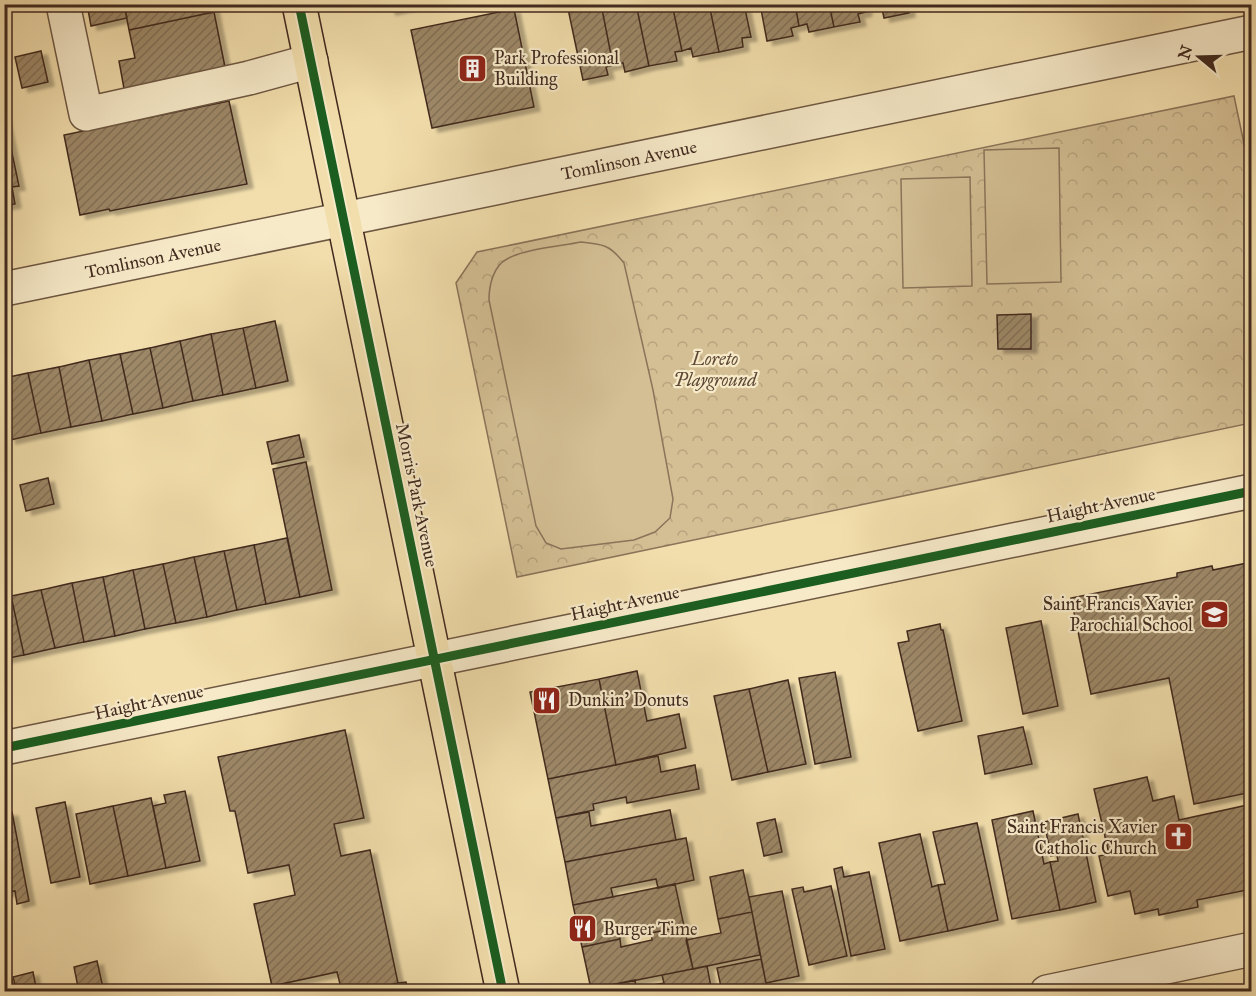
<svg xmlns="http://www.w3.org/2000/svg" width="1256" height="996" viewBox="0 0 1256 996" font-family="'IM FELL Great Primer',serif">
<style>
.park{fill:url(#park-crowns);stroke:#8a745a;stroke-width:1.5}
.pitch{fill:#d4bf94;stroke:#8a745a;stroke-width:1.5}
.building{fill:url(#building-hatch);stroke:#412a1f;stroke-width:1.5;filter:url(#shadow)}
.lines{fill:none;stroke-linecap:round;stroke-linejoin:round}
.minor-casing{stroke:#6d5742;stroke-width:36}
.major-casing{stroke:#412a1f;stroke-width:36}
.minor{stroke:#f7eac9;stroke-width:33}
.major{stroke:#f2deac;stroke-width:33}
.cycleway-casing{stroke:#f7eac9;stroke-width:13}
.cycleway{stroke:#1b5e20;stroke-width:9}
.labels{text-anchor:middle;stroke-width:4.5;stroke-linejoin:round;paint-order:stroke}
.poi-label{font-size:18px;fill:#412a1f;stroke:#f7eac9;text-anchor:start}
.street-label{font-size:18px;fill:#412a1f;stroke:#f7eac9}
.park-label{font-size:18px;font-style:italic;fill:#5e4836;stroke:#f7eac9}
</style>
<defs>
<pattern id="park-crowns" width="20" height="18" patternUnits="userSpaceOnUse" patternTransform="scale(1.5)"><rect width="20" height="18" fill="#d4bf94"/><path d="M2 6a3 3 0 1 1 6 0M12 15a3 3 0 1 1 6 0" fill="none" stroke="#b7a47f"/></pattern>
<pattern id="building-hatch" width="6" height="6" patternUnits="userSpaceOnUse" patternTransform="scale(1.5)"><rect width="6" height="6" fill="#9d8868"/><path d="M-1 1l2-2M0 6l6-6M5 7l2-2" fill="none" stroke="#826f55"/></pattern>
<filter id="shadow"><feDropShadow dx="6" dy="4" stdDeviation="1.5" flood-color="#0004"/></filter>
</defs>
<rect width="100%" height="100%" fill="#f2deac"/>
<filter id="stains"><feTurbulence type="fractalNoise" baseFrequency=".00333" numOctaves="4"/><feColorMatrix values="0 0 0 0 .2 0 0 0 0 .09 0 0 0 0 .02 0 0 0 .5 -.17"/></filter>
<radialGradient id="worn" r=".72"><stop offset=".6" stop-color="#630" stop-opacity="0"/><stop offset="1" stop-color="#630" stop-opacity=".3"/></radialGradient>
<path class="park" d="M1234 96 1251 177V423L517 577 456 283 477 252Z"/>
<path class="pitch" d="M1059 148 1061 282 987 284 984 150Z
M970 177 972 286 903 288 901 179Z
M581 242C603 244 610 245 624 263L653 390 673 499 670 518 655 532 634 540 561 549 546 543 536 526 489 300C489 286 493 266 507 259 524 249 562 246 581 242Z"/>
<path class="building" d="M87 4H124L127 18 91 26Z
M124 4H212L214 12 129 30Z
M388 4H421L390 11Z
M567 4H601L613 65 606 67 608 75 583 80Z
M601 4H636L649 66 625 72 623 63 613 65Z
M636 4H672L682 51 675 52 677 61 649 66Z
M672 4H709L719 52 693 57 691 48 682 51Z
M709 4H744L751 37 742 38 743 47 719 52Z
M760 4H795L799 26 791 28 793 36 767 41Z
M795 4H829L834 27 809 32 807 24 799 26Z
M829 4H865L866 12 858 14 860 22 834 27Z
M881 4H908L909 13 884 18Z
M514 9 534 107 432 128 411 30Z
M214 12 226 72 125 94 119 61 135 58 129 30Z
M41 51 48 82 22 88 15 57Z
M229 101 247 184 110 211 109 209 80 215 64 135Z
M4 115 19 186 12 187 15 204 4 206Z
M1031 314V349H998L997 315Z
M275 321 288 381 256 388 243 328Z
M243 328 256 388 223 395 211 334Z
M211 334 223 395 193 401 180 341Z
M180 341 193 401 163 408 150 348Z
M150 348 163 408 133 414 120 354Z
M120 354 133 414 102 421 89 360Z
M89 360 102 421 71 427 59 367Z
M59 367 71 427 41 433 28 373Z
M28 373 41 433 10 440 4 413V378Z
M299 435 304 457 272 464 267 442Z
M306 462 332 590 300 597 273 469Z
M48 478 54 504 26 511 20 485Z
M287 538 300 597 266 604 254 545Z
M254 545 266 604 237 610 224 551Z
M224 551 237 610 207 617 194 557Z
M194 557 207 617 176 623 163 564Z
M1252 562V792L1194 804 1169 678 1091 694 1071 598 1177 577V573L1212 566 1213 570Z
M163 564 176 623 145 629 133 570Z
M133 570 145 629 115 636 103 577Z
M103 577 115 636 84 642 72 583Z
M72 583 84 642 55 648 41 590Z
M41 590 55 648 24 655 11 596Z
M11 596 24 655 4 659V597Z
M1041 621 1058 706 1023 714 1006 628Z
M940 624 941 630H943L962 721 918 731 898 643 909 641 907 631Z
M637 671 647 721 679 714 686 748 616 765 599 679Z
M835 672 851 757 815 764 799 678Z
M599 679 616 765 548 779 530 692Z
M788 680 806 764 768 772 749 689Z
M749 689 768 772 732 780 714 696Z
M1023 727 1032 764 985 774 978 736Z
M345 730 364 818 334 824 341 856 370 850 398 983 359 992H342L337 972 272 986 254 904 295 895 289 865 248 873 235 811H230L218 757Z
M658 756 661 772 695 765 699 789 627 803 626 797 593 804 594 810 556 818 548 779Z
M1147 777 1153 801 1174 796 1179 820 1252 804V889L1197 900 1198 907 1159 915 1158 909 1135 914 1130 891 1108 896 1099 856 1109 854 1094 789Z
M185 791 200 861 166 868 153 806 166 803 164 795Z
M151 798 166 868 128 876 113 806Z
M65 802 80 877 51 883 36 808Z
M113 806 128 876 90 884 76 814Z
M670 810 676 840 565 862 556 818 589 812 591 826Z
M1033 811 1044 864 1050 862 1060 910 1012 919 992 820Z
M12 812 29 901 17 904 15 891 4 893V813Z
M1078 814 1096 902 1060 910 1050 862 1058 861 1057 855 1051 856 1044 822Z
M775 819 782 852 764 856 757 823Z
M977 823 998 920 948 931 938 885 945 884 933 832Z
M920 834 932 887 938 885 948 931 900 941 879 843Z
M686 838 694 880 658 888 656 879 611 888 613 897 573 905 565 862Z
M842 867 844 877 869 872 885 949 851 956 834 869Z
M743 870 752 912 718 919 710 877Z
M675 884 684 926 651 933 649 925 618 932 620 939 582 947 573 905Z
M831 886 847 956 809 965 792 889 803 887 804 892Z
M782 891 799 976 766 983 749 897Z
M752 912 760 955 693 969 686 940 721 933 718 919Z
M684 926 693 969 591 989 582 947 620 939 621 947 652 940 651 933Z
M761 959 768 992H722L717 968Z
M97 961 104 992H79L74 967Z
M707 966 712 992H591V989L635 980 636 988 664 983 662 975Z
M33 972 37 992H17L13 977Z
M11 977 15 992H4V978Z
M406 982 408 992H359L398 983Z"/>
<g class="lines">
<defs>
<g id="minor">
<path d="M63 4 86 114 249 78 311 61"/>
<path id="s1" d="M4 289 1252 32"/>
<path d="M4 748 1252 491"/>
<path d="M1047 992 1252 949"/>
</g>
<path id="major" d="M299 4 503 992"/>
</defs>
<use href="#minor" class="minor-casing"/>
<use href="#major" class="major-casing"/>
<use href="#minor" class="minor"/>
<use href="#major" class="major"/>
<defs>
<path id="cycleway" d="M299 4 503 992
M4 748 1252 491"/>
</defs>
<use href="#cycleway" class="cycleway-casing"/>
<use href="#cycleway" class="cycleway"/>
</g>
<defs>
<symbol id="building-square" viewBox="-11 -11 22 22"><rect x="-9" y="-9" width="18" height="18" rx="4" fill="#8f2418" stroke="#f7eac9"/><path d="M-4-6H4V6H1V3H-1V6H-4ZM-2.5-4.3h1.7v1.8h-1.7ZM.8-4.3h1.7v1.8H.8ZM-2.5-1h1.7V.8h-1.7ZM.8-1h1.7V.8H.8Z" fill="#fff"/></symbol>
<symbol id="school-square" viewBox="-11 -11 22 22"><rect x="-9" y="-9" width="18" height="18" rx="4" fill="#8f2418" stroke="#f7eac9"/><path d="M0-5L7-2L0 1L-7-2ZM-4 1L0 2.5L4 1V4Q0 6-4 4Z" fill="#fff"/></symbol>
<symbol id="restaurant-square" viewBox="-11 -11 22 22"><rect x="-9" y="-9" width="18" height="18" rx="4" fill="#8f2418" stroke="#f7eac9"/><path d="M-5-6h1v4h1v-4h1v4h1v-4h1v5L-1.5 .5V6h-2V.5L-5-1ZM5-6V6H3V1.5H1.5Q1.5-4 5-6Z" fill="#fff"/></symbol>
<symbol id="church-square" viewBox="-11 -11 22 22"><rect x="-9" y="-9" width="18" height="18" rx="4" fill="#8f2418" stroke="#f7eac9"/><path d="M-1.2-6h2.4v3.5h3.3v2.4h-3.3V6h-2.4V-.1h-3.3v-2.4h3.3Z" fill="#fff"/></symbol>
</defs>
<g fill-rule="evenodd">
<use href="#building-square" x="456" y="52" width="33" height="33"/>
<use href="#school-square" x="1198" y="598" width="33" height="33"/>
<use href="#restaurant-square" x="530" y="684" width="33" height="33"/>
<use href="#church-square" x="1162" y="820" width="33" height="33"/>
<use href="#restaurant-square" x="566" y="912" width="33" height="33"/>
</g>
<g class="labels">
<g class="poi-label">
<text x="494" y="64">Park Professional<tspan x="494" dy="21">Building</tspan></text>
<text x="1193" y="610" text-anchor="end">Saint Francis Xavier<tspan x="1193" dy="21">Parochial School</tspan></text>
<text x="568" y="706">Dunkin' Donuts</text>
<text x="1157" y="833" text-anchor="end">Saint Francis Xavier<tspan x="1157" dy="21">Catholic Church</tspan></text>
<text x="603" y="935">Burger Time</text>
</g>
<g class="street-label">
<text dy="6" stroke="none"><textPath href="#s1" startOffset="638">Tomlinson Avenue</textPath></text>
<text dy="6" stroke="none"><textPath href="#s1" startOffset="152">Tomlinson Avenue</textPath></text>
<text transform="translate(417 495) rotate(78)" y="6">Morris Park Avenue</text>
<text transform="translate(1101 505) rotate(-12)" y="6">Haight Avenue</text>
<text transform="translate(625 603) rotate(-12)" y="6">Haight Avenue</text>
<text transform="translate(149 702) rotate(-12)" y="6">Haight Avenue</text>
</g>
<g class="park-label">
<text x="715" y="365">Loreto<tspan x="715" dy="21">Playground</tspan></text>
</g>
</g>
<rect width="1256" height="996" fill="none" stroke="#f2deac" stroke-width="24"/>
<rect x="6" y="6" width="1244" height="984" fill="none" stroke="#412a1f" stroke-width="3"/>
<rect x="12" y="12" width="1232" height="972" fill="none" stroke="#412a1f" stroke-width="1.5"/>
<g transform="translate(1199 57) rotate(289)" stroke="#f7eac9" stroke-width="4.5" paint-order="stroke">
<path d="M0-4.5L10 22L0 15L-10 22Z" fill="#412a1f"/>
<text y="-9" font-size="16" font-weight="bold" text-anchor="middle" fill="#412a1f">N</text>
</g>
<rect width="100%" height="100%" filter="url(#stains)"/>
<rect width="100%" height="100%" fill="url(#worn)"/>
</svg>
